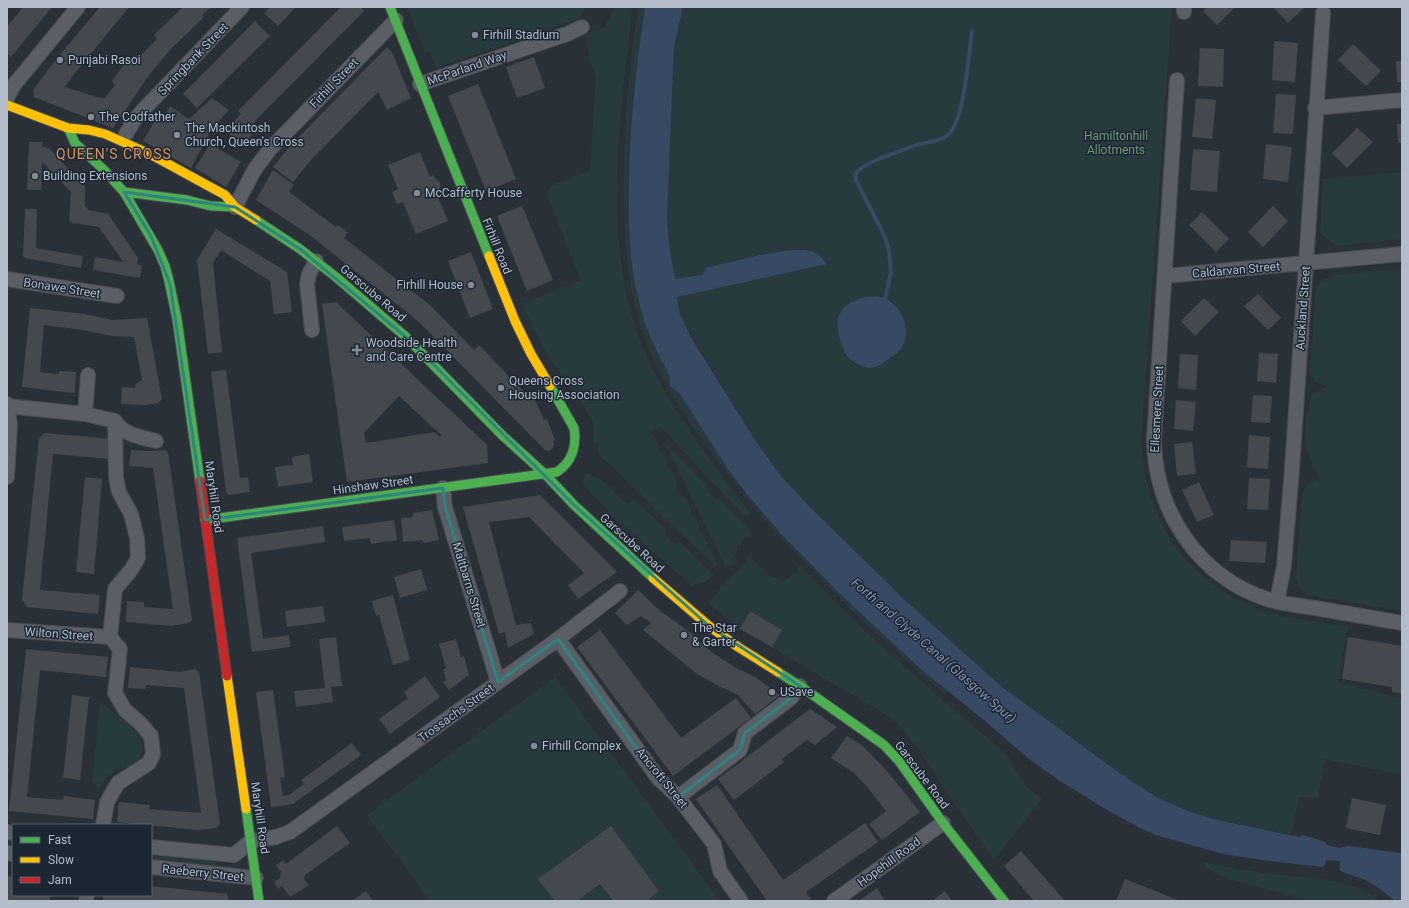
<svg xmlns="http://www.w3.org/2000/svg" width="1409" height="908" viewBox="0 0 1409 908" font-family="Roboto,sans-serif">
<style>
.green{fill:#273a3e}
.water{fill:#384963}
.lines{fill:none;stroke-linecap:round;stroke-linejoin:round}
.stream{stroke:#384963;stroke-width:4}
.building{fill:#444950;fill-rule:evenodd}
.street-casing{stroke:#484c53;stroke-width:16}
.fast-casing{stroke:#484c53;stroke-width:11}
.slow-casing{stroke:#484c53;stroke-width:11}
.jam-casing{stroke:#484c53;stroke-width:11}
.street{stroke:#5a5e66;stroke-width:14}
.fast{stroke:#4caf50;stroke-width:9}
.slow{stroke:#ffc107;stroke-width:9}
.jam{stroke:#c62828;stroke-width:9}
.marked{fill:none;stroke:#308480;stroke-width:3;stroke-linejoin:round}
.poi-dot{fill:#848b96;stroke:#1d2633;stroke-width:1.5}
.labels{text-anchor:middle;stroke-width:3;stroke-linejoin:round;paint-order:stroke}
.poi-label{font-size:12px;fill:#b4bcc9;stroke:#1d2633;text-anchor:start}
.street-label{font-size:12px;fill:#b4bcc9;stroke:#1d2633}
.park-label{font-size:12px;fill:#6b9a76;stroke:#1d2633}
.water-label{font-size:13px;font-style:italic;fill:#7c92b1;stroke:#1d2633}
.quarter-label{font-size:14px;letter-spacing:1px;fill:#d59563;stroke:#1d2633}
</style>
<rect width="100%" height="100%" fill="#2a3038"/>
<path class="green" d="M407 7H586L579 19 436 68 430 52 425 53Z
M615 7H632C622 107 605 210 630 309 641 356 668 398 695 438 713 464 731 489 751 513L746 517 661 428 653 430 652 432 677 483 676 489 680 495 685 498 717 563 715 566 598 454V445L594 442V425L587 411 548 356 521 304 581 280 547 196 550 186 590 171 596 79 584 35 605 27Z
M638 7H645C636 67 629 128 629 189 628 229 630 271 641 310 647 333 659 356 670 377V386L680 394 729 471 742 487 739 489 721 464 720 465C691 423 659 381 642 332 627 286 624 239 624 191 623 130 629 68 638 7Z
M683 7H1172L1141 441C1146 522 1186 584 1265 611 1291 619 1321 622 1348 627L1338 682 1402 699V775L1325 759 1318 798 1299 797 1291 835 1213 819 1191 812 1158 798 1121 774 1001 686 906 601 793 490 781 476 755 440 685 325 680 314 669 244 667 217 674 47Z
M1402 172V239L1336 246 1320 233 1323 179Z
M1402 269V611L1307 595C1300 590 1296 585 1296 576L1302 496C1304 486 1309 482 1319 479L1305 445 1306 420 1311 395 1327 387 1315 381 1310 373 1316 288 1321 281 1334 275Z
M665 444H666L708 486V491L714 498 719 499 750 530 752 536 744 537 743 543 737 546V551L735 555 737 563 726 568Z
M585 473 598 477 619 495V498L626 504 635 500 666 529V535L674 543 680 542 714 575 705 582 692 586 616 519 592 495 583 483Z
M746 493 782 535 811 565 924 672 948 692 944 694 860 619 775 532 744 495Z
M749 555 766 574 784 581 798 571 796 563 851 618 895 658 1008 756 1024 785 1042 799 994 860C978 837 961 814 946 791 928 764 913 737 888 716L736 626 709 604 721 586 746 563Z
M555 677 720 901H430L367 815Z
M100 702C114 714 153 734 140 757 134 767 128 768 117 768L98 788 92 781Z
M151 853 178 856V865L151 862Z
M182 856 216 860 215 869 181 865Z
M1203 862C1225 867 1249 871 1272 874 1308 879 1350 876 1380 901H1309L1220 876 1205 867Z"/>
<path class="water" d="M645 7H683L674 47 667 217 669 244 675 279 702 275 706 268C727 263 796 244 813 252 819 254 823 259 827 264L677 297 680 314 692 339 755 440 781 476 809 506 906 601 1001 686 1121 774 1158 798 1191 812 1213 819 1299 837 1303 835 1325 842 1327 845 1339 848 1348 846 1402 853V901H1395L1377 887 1366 880 1340 871V861L1326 860 1325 865 1322 867 1269 861 1223 854 1156 835 1140 828 1107 810 1060 781 1029 759 979 716 924 672 839 593 782 535 746 493 729 471 680 394 670 386V377C659 356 647 333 641 310 630 271 628 229 629 189 629 127 636 68 645 7Z
M874 296C878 297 883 297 886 299 902 307 910 327 904 343 902 349 895 355 890 358 885 362 877 368 871 368 864 368 852 362 847 356 843 351 841 342 839 336 832 309 850 298 874 296Z"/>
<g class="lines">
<path class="stream" d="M884 304 891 272 889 250 885 237 856 180 855 174C862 165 882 157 892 154 900 151 908 148 916 145 926 142 940 142 948 135 964 122 969 53 972 31"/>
</g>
<path class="building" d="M23 7H52L11 57 7 53V27Z
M100 7H129L71 78 65 87 104 99 115 85 112 81 130 57 135 61 157 39 154 35 183 7H211L202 15 204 17 169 51 150 74 113 128 34 97 33 90 53 63Z
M270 7H296L278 26 264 13Z
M341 7H361L364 11 246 130 252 135 241 146 226 130 241 114 238 111Z
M1207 7H1235L1217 25 1203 11Z
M1273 7H1303L1304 8 1288 23Z
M255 21 270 36 197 108 183 94Z
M1274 41 1298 43 1295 82 1272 80Z
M1353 44 1381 71 1366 86 1338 60Z
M387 47 392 52 411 98 387 110 378 92 311 160 293 182 273 167 290 146Z
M1200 48 1224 49 1223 87 1198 86Z
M534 57 545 88 517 98 506 67Z
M1396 61H1402V82H1397Z
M478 84 516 179 486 191 448 96Z
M1276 94 1296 95 1293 134 1273 133Z
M212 98 229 110 211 130 191 168 143 141 158 115 164 117 170 106 189 119Z
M1196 98 1216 100 1212 139 1192 137Z
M1397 124H1402V143H1398Z
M1357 128 1373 142 1347 168 1332 153Z
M29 142H43L42 147 49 148 85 187V206L89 210 108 214 138 258 137 264 142 265 140 278 93 270 95 257 123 262 99 227 72 223 69 220 71 192 42 162 41 190H27Z
M210 144 241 162 226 187 195 168Z
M1266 144 1292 147 1288 182 1263 179Z
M1193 149 1220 151 1217 192 1190 190Z
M420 152 430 177 433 175 440 183 441 193 437 195 448 221 416 234 403 202 397 204 392 192 398 189 388 165Z
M273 170 294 185 289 192 336 227 338 225 348 233 344 238 431 306 474 350 479 345 527 395 531 391 544 420 547 419 555 440 553 441 554 444 553 448 549 451 545 450 418 321 311 236 256 200Z
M522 206 553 280 527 291 497 216Z
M1273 206 1288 221 1263 247 1248 232Z
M25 209H37L36 248 83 256 81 268 25 258 23 256Z
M1202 212 1229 239 1216 252 1189 225Z
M216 229 287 272 292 312 274 314 270 281 221 250 213 263 222 352 208 354 197 260Z
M471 252 493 309 470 318 448 261Z
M1258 294 1281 318 1268 330 1244 306Z
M1204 298 1219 312 1195 336 1181 321Z
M336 302 487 445 488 463 347 482 322 304ZM399 396 441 435 440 437 435 432 366 443 364 433Z
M30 308 85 314 112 320 147 318 162 399 158 403 145 405 121 404 122 387 135 388 136 384 142 380 134 337 112 336 83 330 44 325 40 372 59 374V371L76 372 75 393 22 387Z
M1259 353 1278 354 1276 383 1257 381Z
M1180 354 1198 355 1196 390 1178 388Z
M226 370 240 478 248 477 250 492 229 495 226 492 211 372Z
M1253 395 1272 396 1270 423 1251 422Z
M1176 400 1196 402 1193 431 1174 429Z
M45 433 111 439 110 459 53 454 40 590 100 595 98 614 27 607 22 599 39 438Z
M1249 435 1270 437 1268 469 1247 467Z
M1192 442 1196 474 1177 476 1174 444Z
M131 450 149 451 165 450 168 452 192 620 189 623 170 626 126 622 127 601 144 602V607L173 609 153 468 129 466Z
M309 454 313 482 278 487 275 467 293 465 292 457Z
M85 477 102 479 94 574 76 572Z
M1249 478 1270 479 1268 510 1247 509Z
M1199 482 1214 515 1197 522 1182 490Z
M540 495 617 572 578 599 568 585 584 573 529 517 489 522 516 625 531 623 534 634 508 648 505 632 499 634 463 507Z
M432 510 439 540 424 543 422 540 403 542 401 518 413 517V513Z
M394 520 397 540 371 544 370 538 344 541 342 527Z
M323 526 325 542 251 553 263 639 289 635 290 647 252 652 237 538Z
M1231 540 1267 542 1265 563 1229 561Z
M421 569 427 590 400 598 394 577Z
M638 590 659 610 691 633 714 654 733 666 755 677 780 695 755 714 738 695 719 686 697 674 643 630 651 623 641 616 627 625 615 613Z
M393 595 410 660 393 665 379 615 376 616 372 601Z
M323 606 325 622 287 627 285 611Z
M750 611 782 630 772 647 740 629Z
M600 630 681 738 736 698 751 718 673 776 577 647Z
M336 637 342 686 331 687 333 702 296 707 294 691 325 688 319 639Z
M1348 637 1402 646V694L1392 692V687L1342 679Z
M456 639 461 657 464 656 469 675 449 690 443 682 446 680 443 670 446 668 439 644Z
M26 649 108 657 106 677 40 670 27 797 63 800 64 796 95 800 93 819 9 811Z
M130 667 179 672 195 669 199 672 220 824 216 828 198 830 117 822 119 802 150 805 149 809 201 813 184 688 146 685 145 689 128 688Z
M425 676 440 697 390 734 379 719 408 698 404 692Z
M273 690 285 777 280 778 283 796 289 795 304 784 301 780 352 743 361 755 293 804 271 807 256 692Z
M72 695 89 697 80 780 63 778Z
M810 709 837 727 815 745 807 740 782 759 784 762 734 800 718 779Z
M847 736 863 746 886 770 920 812 882 840 869 824 886 811 869 789 854 773 831 758Z
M717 785 783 880 865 823 878 842 806 892 811 899 807 901H767L696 799Z
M1352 798 1386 805 1380 835 1346 828Z
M337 826 350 843 305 875 304 879 309 885 290 897 282 886 278 889 274 882 280 878 281 872 276 865 283 860 286 864Z
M611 826 659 891 646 901H613L600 884 577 901H555L538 879Z
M1021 851 1065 901H1034L1004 866Z
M7 876 13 877V895H50V901L7 900Z
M1125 879 1180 901H1116Z
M151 886 227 894 229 901H103V895H151Z
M877 888 884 899 882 901H858Z
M366 891 373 901H352Z
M945 891 952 901H932Z"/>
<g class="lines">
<defs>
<path id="street" d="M1184 12V7
M1177 80 1154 439C1155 512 1199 578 1270 600 1285 604 1300 606 1315 608 1344 613 1373 618 1402 623
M420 84 567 34 582 27
M7 98 14 85 78 7
M1315 108 1402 100
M126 134 133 122 143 110 242 7
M235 207 255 169 270 149 396 20
M1165 276 1402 254
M7 279 117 296
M312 330 307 284 309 274 316 261
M7 404 10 424 7 477
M7 406 85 414 115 421C124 435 140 437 156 441
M85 414 88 375
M443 488 445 507 498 682
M1277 602 1284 566 1292 469 1323 13
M7 630 110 637
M558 639 658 778 678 797 714 844 720 871 741 901
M678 797 740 750 745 733 791 698 800 686
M103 825 107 802 118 783 149 763 153 754 151 736 140 723 125 710 115 693 120 649 110 637 115 589 131 570 138 558 137 538 131 514 119 492 116 478 115 421
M7 832 13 833
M151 847 234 855 251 841 276 837 290 832 558 639 620 591
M7 853 13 854
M151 867 256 878
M86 901 87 895
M834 901 943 823"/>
<path id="fast" d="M390 7 489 256
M68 128 75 143 104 170 124 192 187 200 211 206 235 207
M124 192 158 250 165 266 169 281 177 319 200 481
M256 220 300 249 336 277 406 337 503 436 545 474 574 505 653 578
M205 520 557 472C572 462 577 446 574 428L550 386
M778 672 800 686 884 745 899 761 943 823 1004 901
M246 809 259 901"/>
<path id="slow" d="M7 105 68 128 89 130 105 134 148 153 225 195 235 207 256 220
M489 256 515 321 531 354 550 386
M653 578 709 626 738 647 778 672
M227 676 246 809"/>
<path id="jam" d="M200 481 227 676"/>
</defs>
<use href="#street" class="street-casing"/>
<use href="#fast" class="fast-casing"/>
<use href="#slow" class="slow-casing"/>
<use href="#jam" class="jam-casing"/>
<use href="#street" class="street"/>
<use href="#fast" class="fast"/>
<use href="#slow" class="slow"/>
<use href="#jam" class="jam"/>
</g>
<path class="marked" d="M124 192 235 207 300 249 406 337 574 505 709 626 800 686 791 698 745 733 740 750 678 797 658 778 558 639 498 682 445 507 443 488 205 520 170 284 151 236Z"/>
<g class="poi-dot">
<circle cx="475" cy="35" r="4"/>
<circle cx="60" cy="60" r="4"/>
<circle cx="91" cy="117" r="4"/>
<circle cx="177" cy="135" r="4"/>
<circle cx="35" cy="176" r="4"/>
<circle cx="417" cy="193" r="4"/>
<circle cx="471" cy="285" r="4"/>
<path d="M355 344h4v4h4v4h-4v4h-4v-4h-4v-4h4z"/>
<circle cx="501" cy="388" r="4"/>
<circle cx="684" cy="635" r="4"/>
<circle cx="772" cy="692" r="4"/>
<circle cx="534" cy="746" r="4"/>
</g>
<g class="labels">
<g class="poi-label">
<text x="483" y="39">Firhill Stadium</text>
<text x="68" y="64">Punjabi Rasoi</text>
<text x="99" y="121">The Codfather</text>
<text x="185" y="132">The Mackintosh<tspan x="185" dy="14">Church, Queen's Cross</tspan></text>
<text x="43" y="180">Building Extensions</text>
<text x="425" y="197">McCafferty House</text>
<text x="463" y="289" text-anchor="end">Firhill House</text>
<text x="366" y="347">Woodside Health<tspan x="366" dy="14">and Care Centre</tspan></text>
<text x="509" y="385">Queens Cross<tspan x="509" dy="14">Housing Association</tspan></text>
<text x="692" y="632">The Star<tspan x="692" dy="14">&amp; Garter</tspan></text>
<text x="780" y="696">USave</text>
<text x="542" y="750">Firhill Complex</text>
</g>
<g class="street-label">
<text transform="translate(193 59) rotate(-46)" y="4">Springbank Street</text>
<text transform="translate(467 68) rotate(-19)" y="4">McParland Way</text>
<text transform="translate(334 83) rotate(-46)" y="4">Firhill Street</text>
<text transform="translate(497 246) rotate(68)" y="4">Firhill Road</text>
<text transform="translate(1236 270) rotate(-5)" y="4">Caldarvan Street</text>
<text transform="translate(62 288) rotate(9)" y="4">Bonawe Street</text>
<text transform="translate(373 293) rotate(40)" y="4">Garscube Road</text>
<text transform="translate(1303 308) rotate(-86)" y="4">Auckland Street</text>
<text transform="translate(1157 409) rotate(-87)" y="4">Ellesmere Street</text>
<text transform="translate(373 485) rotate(-8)" y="4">Hinshaw Street</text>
<text transform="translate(214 497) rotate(82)" y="4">Maryhill Road</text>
<text transform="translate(632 543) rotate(42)" y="4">Garscube Road</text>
<text transform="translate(469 585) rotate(73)" y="4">Maltbarns Street</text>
<text transform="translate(59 634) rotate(4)" y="4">Wilton Street</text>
<text transform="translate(456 713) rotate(-36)" y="4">Trossachs Street</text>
<text transform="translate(922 775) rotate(53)" y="4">Garscube Road</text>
<text transform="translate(662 778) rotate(51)" y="4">Ancroft Street</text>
<text transform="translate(260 818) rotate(82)" y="4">Maryhill Road</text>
<text transform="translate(889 862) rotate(-36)" y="4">Hopehill Road</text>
<text transform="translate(203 873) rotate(6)" y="4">Raeberry Street</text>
</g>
<g class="park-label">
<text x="1116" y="140">Hamiltonhill<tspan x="1116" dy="14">Allotments</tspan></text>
</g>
<g class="water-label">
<text transform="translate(934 650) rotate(41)" y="5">Forth and Clyde Canal (Glasgow Spur)</text>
</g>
<g class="quarter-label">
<text x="114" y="159">QUEEN'S CROSS</text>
</g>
</g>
<rect width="1409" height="908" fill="none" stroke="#b4bcc9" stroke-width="16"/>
<rect x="12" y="824" width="140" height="72" fill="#1d2633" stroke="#59626f"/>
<rect x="20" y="837" width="20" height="6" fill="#4caf50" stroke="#59626f"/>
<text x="48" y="844" font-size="12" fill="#b4bcc9">Fast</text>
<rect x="20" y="857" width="20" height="6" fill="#ffc107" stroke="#59626f"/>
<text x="48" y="864" font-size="12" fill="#b4bcc9">Slow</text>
<rect x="20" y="877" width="20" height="6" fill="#c62828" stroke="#59626f"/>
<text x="48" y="884" font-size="12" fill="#b4bcc9">Jam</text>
</svg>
